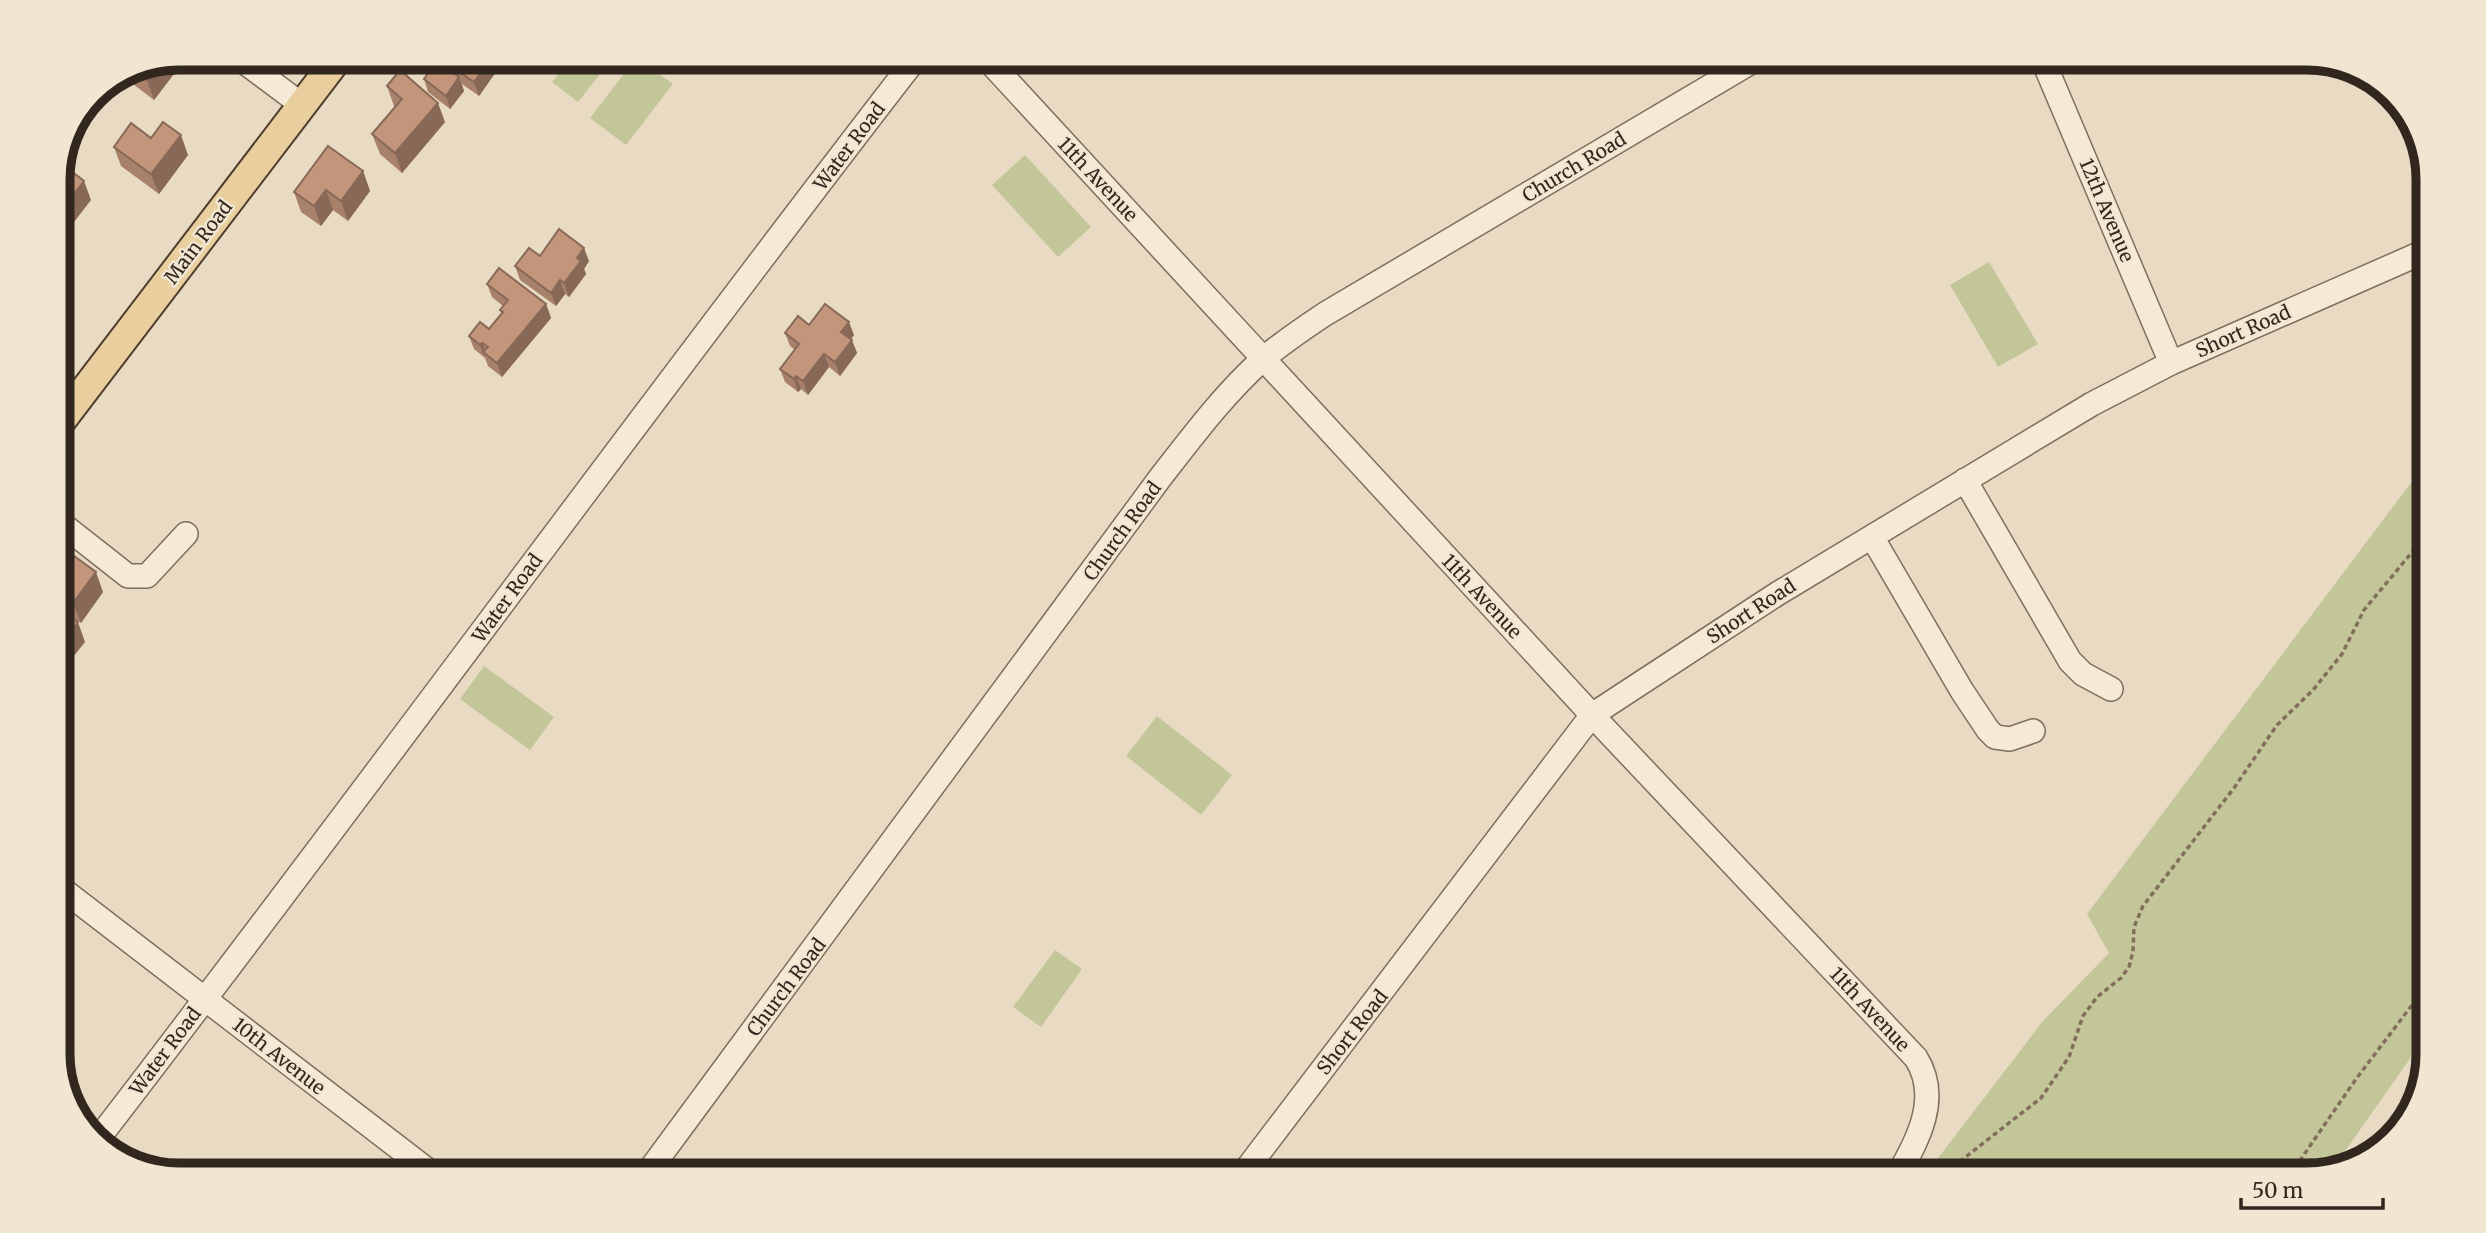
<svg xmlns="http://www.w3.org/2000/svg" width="2486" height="1233" viewBox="0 0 2486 1233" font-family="Merriweather,serif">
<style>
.green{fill:#c3c698}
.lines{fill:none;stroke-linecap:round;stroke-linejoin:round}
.minor-casing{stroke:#816e5b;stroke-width:26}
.major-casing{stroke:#4f3d2f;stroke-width:32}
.path{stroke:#816e5b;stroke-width:3.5;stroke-dasharray:5 3.5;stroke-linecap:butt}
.minor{stroke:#f5ead5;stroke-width:23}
.major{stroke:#e9ce9e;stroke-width:28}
.wall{fill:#a8816b}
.shaded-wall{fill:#886957}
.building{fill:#c3967c;stroke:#886957;stroke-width:2}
.labels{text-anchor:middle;stroke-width:5;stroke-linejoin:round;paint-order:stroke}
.street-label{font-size:19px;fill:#32271e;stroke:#f1e6d1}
.rim{fill:none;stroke:#32271e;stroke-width:9}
</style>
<rect width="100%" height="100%" fill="#e9dbc3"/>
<path class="green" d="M571 58H613L578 102 552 82Z
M636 58 673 84 626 145 590 118Z
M1025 155 1091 227 1058 257 992 185Z
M1989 262 2038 344 1998 367 1950 285Z
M2428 460V1033L2334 1167 2307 1175H1925L2043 1021 2109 953 2087 914Z
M484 666 554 717 530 750 460 699Z
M1157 716 1232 775 1201 815 1126 756Z
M1055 950 1082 969 1041 1027 1013 1007Z"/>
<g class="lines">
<defs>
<path id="minor" d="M239 58 302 105
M986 58 1592 715 1916 1058C1941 1098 1918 1139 1898 1175
M2042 58 2171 363
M1965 480 2070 661 2083 674 2111 689
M58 521 128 576H147L186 534
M1872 537 1962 691 1988 730 1995 737 2010 739 2033 731
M58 886 434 1175
M98 1139C374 781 639 415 916 58
M646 1175 1160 478C1192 437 1224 394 1263 359 1283 342 1304 328 1325 314L1758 58
M1242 1175 1592 715 1777 594 2092 404 2171 363 2428 250"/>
<path id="major" d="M58 425 338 58"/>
</defs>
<use href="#minor" class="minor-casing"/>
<use href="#major" class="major-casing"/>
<path class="path" d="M1949 1175 1963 1159 2041 1098 2069 1057 2083 1016 2097 997 2121 978 2129 967 2133 951 2134 927 2143 906 2234 788 2277 725 2313 690 2342 654 2364 610 2428 533
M2290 1175 2356 1079 2428 984"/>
<use href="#minor" class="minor"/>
<use href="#major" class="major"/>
</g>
<path class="wall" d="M177 58 180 66 154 100 121 75 133 67Z
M439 58H494L498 69 479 96 462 84 464 91 450 109 428 92 424 79 441 64Z
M387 86 445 122 402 173 380 154 372 134 396 107 394 106Z
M151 138 188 155 159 194 121 166 114 147Z
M363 171 370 191 348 221 333 210 321 226 301 212 294 192Z
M540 256 589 261 584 269 586 274 569 297 565 294 556 306 520 280 515 266Z
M487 284 546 304 551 318 502 377 488 366 485 358 474 349 469 336 489 329 502 314 500 310 503 306 492 297Z
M809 325 854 335 851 339 857 353 840 376 829 367 808 395 801 389 798 392 785 382 780 369 795 350 790 346 785 333Z
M58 559 103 592 81 623 58 606Z"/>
<path class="shaded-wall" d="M177 58 180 66 154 100 147 80 161 61Z
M491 58H494L498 69 479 96 474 82Z
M459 77 464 91 450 109 446 96Z
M438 103 445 122 402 173 395 153Z
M181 135 188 155 159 194 151 174Z
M363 171 370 191 348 221 341 201Z
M84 181 91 200 58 243V214Z
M326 190 333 210 321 226 314 206Z
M584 248 589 261 584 269 586 274 569 297 564 283 577 258Z
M560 280 565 294 556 306 551 293Z
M546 304 551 318 502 377 497 363Z
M849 322 854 335 846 345 841 332Z
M852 340 857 353 840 376 835 362Z
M482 343 487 355 483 352 485 358 480 345Z
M824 354 829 367 808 395 803 381Z
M796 376 801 389 798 392 794 379Z
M96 572 103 592 81 623 73 603Z
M78 622 85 642 58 676V647Z"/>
<path class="building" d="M439 58H491L474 82Z
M161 61 147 80 131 68 133 67Z
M437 61 459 77 446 96 424 79Z
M400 70 438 103 395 153 372 134 402 99 387 86Z
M163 122 181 135 151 174 114 147 131 123 151 138Z
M328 146 363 171 341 201 326 190 314 206 294 192Z
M62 164 84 181 58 214V172Z
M559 229 584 248 577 258 581 261 564 283 560 280 551 293 515 266 529 248 540 256Z
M499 268 546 304 497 363 483 352 488 347 482 343 480 345 469 336 480 322 489 329 503 312 500 310 508 300 487 284Z
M825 304 849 322 841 332 852 340 835 362 824 354 803 381 796 376 794 379 780 369 799 344 785 333 798 316 809 325Z
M70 553 96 572 73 603 58 592V559L63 562Z
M58 607 78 622 58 647Z"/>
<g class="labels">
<g class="street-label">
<text transform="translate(849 146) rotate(-53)" y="7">Water Road</text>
<text transform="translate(1574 167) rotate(-31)" y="7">Church Road</text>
<text transform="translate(1098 179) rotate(47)" y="7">11th Avenue</text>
<text transform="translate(2107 210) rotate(67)" y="7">12th Avenue</text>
<text transform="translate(198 242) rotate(-53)" y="7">Main Road</text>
<text transform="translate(2243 331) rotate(-24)" y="7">Short Road</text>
<text transform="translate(1122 531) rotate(-54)" y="7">Church Road</text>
<text transform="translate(1482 596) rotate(47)" y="7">11th Avenue</text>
<text transform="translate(507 598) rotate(-54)" y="7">Water Road</text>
<text transform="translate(1751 611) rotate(-33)" y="7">Short Road</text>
<text transform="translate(786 987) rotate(-53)" y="7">Church Road</text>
<text transform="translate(1870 1009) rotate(47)" y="7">11th Avenue</text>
<text transform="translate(1352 1032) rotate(-52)" y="7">Short Road</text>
<text transform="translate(165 1051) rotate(-53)" y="7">Water Road</text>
<text transform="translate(279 1056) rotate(38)" y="7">10th Avenue</text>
</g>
</g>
<path d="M0 0H2486V1233H0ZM179 70H2307A109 109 0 0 1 2416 179V1054A109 109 0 0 1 2307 1163H179A109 109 0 0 1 70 1054V179A109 109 0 0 1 179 70Z" fill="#f1e6d1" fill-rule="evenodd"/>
<path class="rim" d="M179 70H2307A109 109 0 0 1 2416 179V1054A109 109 0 0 1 2307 1163H179A109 109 0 0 1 70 1054V179A109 109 0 0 1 179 70Z"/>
<path d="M2241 1198v10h142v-10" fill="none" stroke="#32271e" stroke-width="3.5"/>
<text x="2252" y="1198" font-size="21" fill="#32271e" stroke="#f1e6d1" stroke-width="5" paint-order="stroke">50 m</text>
</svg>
